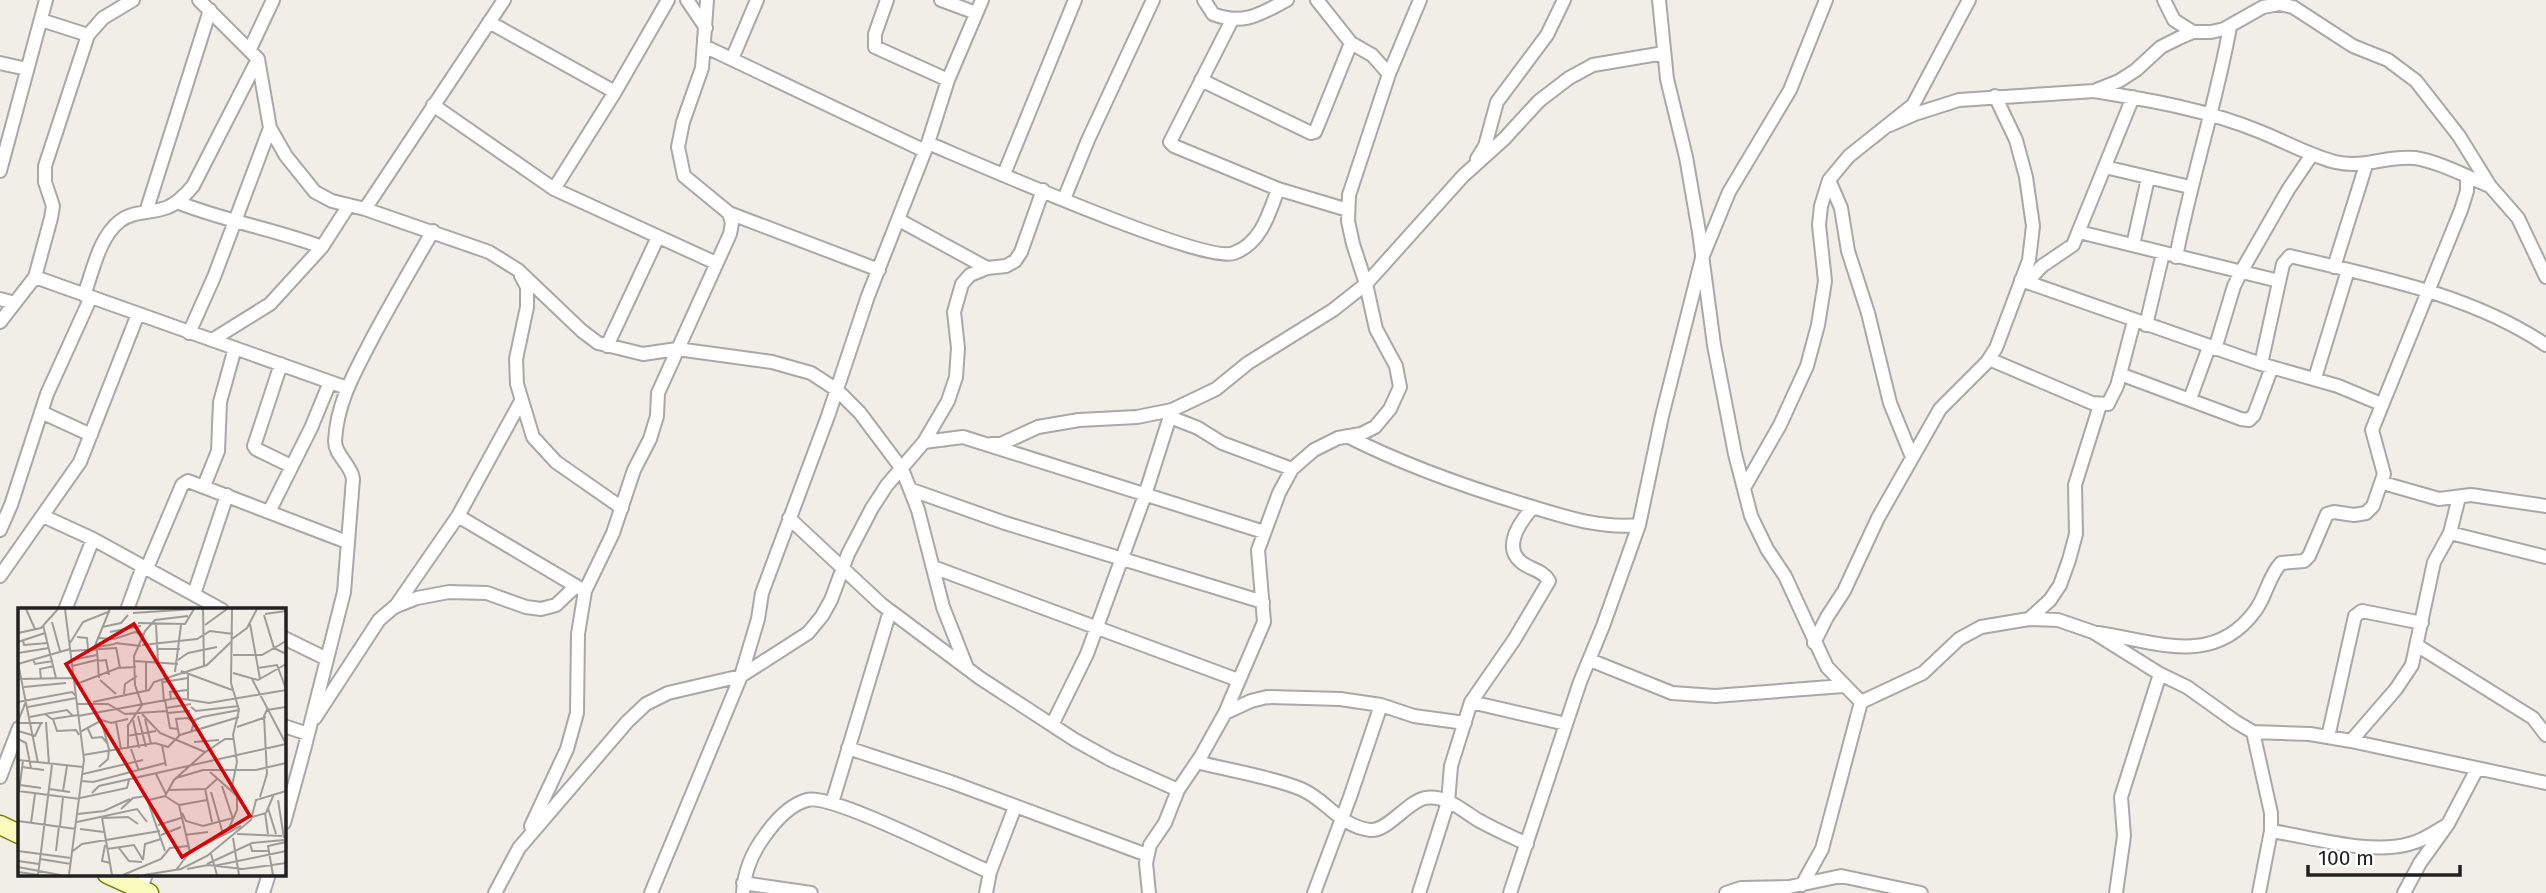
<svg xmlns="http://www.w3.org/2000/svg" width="2546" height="893" viewBox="0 0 2546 893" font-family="'Fira Sans',sans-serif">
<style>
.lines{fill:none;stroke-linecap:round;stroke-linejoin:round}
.street-casing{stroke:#a8a8a8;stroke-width:16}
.secondary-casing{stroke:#747c05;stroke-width:21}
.street{stroke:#fff;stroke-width:12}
.secondary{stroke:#fafabd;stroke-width:18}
.inset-road{fill:none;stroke:#9e9c98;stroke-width:2}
.view{fill:#d20009;fill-opacity:0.15;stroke:#d20009;stroke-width:3.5}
.inset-edge{fill:none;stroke:#212121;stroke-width:3.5}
</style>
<rect width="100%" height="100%" fill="#f1eee8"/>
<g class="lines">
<defs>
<path id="street" d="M199 0 258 59 270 128 286 156 315 192 332 201 365 209 489 252 518 270 582 331 598 343 643 354 677 349 772 362 811 373 837 390 860 413 902 469 918 510 943 607 967 668
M687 0 706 28
M707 0 702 68 683 122 678 147 684 176 729 213 879 270
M887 0 875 34V47L948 80
M941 0 976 13
M1204 0 1213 14C1244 26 1260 14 1287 0
M1317 0 1351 43 1372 55 1389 74
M1659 0 1667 79 1686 157 1699 232 1714 345 1735 454 1751 516 1767 549 1785 576 1827 667 1861 702
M2164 0 2174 20 2193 32
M41 20 88 35
M1232 20 1170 142 1174 146 1278 189 1348 210
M489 22 615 92
M704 46 925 151
M250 49 273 0
M732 59 757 0
M0 63 27 69
M1201 80 1311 133 1315 132 1318 125 1351 43
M2094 91C2150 100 2208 110 2261 132 2286 142 2308 155 2335 162 2366 169 2385 155 2415 158 2440 162 2467 177 2490 186
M433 105 554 189 716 263
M1890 125 1915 114 1959 100 2094 91 2119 81 2136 70 2161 47 2179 38 2193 32H2211L2224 29 2263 7 2279 4 2293 7 2353 46 2388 60 2416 81 2459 136 2490 186 2518 218 2546 277
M928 143C971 161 1206 265 1234 253 1261 243 1269 214 1278 189
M1477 159 1485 146 1497 102 1547 35 1564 0
M2105 167 2190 187
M0 171 46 0
M1004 174 1075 0
M1829 180 1841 208 1848 251 1868 313 1890 403 1912 457
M554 189 615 92 668 0
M1064 199 1088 140 1153 0
M177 202C224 221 274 229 322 247
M365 209 504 0
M146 212 210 10
M899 220 987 268
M2079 232 2279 281
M2133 245 2148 178
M2176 257C2191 179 2216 104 2230 27
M2334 267 2366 165
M521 276 527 287V307L516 359 517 384 533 437 556 462 622 508
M35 277 347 388
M2021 280 2261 364 2338 386 2381 404
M2027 282 2042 266 2073 245 2133 97
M84 295C93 271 99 237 120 221 134 210 152 214 168 207 178 203 186 194 193 186L258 59
M0 299 15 303
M0 322 35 277 51 218 53 206 45 182V166L88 35 103 18 133 0
M2146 325 2163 253
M189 333 214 277 270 128
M212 340 270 304 322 247 349 205
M607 346 658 237
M2215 349 2234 286 2241 272 2288 190 2311 156
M1989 359 2092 403 2108 404 2117 386 2134 321
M281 364 254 446 256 449 291 466
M2261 364 2283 264 2290 256C2377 277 2470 294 2546 345
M2120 374 2241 419 2249 420 2254 415 2272 367
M2315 378 2348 270
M2190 399 2209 347
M41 412 91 435
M1170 417 1198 428 1222 443 1292 469
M1347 436C1406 466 1466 487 1529 506 1566 517 1600 529 1639 525
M924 442 963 437 1264 532
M991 444H1001L1038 427 1079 420 1137 417 1172 410 1216 389 1248 363 1333 310 1366 284 1463 176 1504 139 1539 101 1569 78 1593 65 1664 53
M2383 483 2439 499 2471 495 2546 506
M204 486 218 451 220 402 235 348
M1744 488 1780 425 1807 366 1818 325 1825 281 1819 225 1821 206 1829 180 1849 156 1913 105 1969 0
M912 490 1005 523 1263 602
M269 512 311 428 330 382
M43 516 93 539 222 610
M458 516 581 589
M789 518 881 604 980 678 1075 740 1111 760 1178 790
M0 530 11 505 47 394 91 297
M2450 533 2546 557
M933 567 1238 680
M147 568 182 485 188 481 347 542
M0 576 80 462 138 314
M194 594 227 495
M395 607 458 516 521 401
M65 610 93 539
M127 610 143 566
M2029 619 2050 600 2060 585 2069 560 2076 534 2075 485 2100 405
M2098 633C2155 641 2213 668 2255 611 2266 597 2268 577 2281 563L2304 561 2309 556 2327 514 2334 512 2354 515 2366 513 2373 506 2384 474 2372 430 2461 210 2467 191V177
M284 638 327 659
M1814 643 1827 617 1844 591 1878 518 1940 409 1987 362 1996 348 2029 260 2033 226 2026 177 2016 140 1995 96
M2418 646 2533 718 2546 735
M1590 660 1672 693 1715 696 1843 686
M1471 702 1566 724
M1225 713 1251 701 1267 697 1340 699 1381 705 1414 716 1465 723
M315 718 379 620 394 607 417 598 449 592 487 593 526 607 541 609 556 605 576 586
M1052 725 1087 654 1145 495 1172 410
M284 726 308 734
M2253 732 2271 813V831L2259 893
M2328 737 2355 616 2362 611 2422 623
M2351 741 2396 689 2412 665 2434 562 2450 533 2459 497
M848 748 951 782 1147 855
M1197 762C1231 771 1269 776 1301 789 1327 800 1339 826 1370 830 1387 832 1407 802 1425 798 1445 794 1463 811 1478 820 1494 829 1510 836 1527 844
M0 777 19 728
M832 803 890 611
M284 823 304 750 344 592 353 479C351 464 335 456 335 441 337 401 356 370 374 335 393 300 413 265 433 231
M531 826 567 749 577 713 578 634 585 591 613 533 634 470 650 439 657 416 658 393 730 234 732 223 729 213
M2271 831C2312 837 2369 855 2409 844 2423 841 2435 832 2448 824
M743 883 811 893
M1802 885 1822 849 1861 702 1923 673 1959 639 1981 627 2029 619 2058 620 2093 632 2160 674 2187 687 2236 722 2253 732 2310 734 2351 741 2546 783
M141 889 146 874
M263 893 269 874
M495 893 519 848 627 722 646 704 668 693 741 676 808 633 822 616 831 600 848 554 872 508 887 485 924 442 948 401 956 377 958 348 954 312 962 284 970 275 987 268 1006 266 1015 261 1021 252 1043 190
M651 893 741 676 758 619 762 593 828 416 868 296 928 143 948 80 982 0
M743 893C744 872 753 851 766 834 776 820 790 805 807 800 832 793 959 859 990 872
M986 893 990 872 1015 807
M1149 893 1146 863 1150 845 1165 823 1178 790 1201 756 1225 713 1264 622 1258 550 1279 493 1292 469 1314 450 1338 438 1361 434 1375 427 1390 409 1400 387 1396 366 1376 329 1366 284 1353 244 1348 221 1349 195 1389 74 1420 0
M1314 893 1350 797 1381 705
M1419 893 1448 802 1451 766 1471 702 1514 640 1549 581C1543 570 1531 570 1521 562 1502 546 1521 521 1533 507
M1510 893 1580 682 1603 626 1639 525 1662 416 1702 258 1729 192 1790 90 1826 0
M1726 893 1741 888 1789 887 1841 876 1921 893
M2116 893 2124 836 2121 797 2160 674
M2404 893 2420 863 2448 824 2477 769"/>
<path id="secondary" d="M0 825 19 834
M107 874 149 893"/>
</defs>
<use href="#street" class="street-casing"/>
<use href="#secondary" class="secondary-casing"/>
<use href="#street" class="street"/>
<use href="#secondary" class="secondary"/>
</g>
<g transform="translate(18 608)">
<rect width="268" height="268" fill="#f1eee8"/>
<path class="inset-road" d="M8 1 17 21M47 1 66 152 51 267M185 1 186 58M115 5 176 1M247 6 268 3M246 7 256 40 268 46M34 14 42 43M120 15 167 16 176 1M232 16 242 71M25 17 38 70M138 17 140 54M187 17 209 1M84 19 103 15 110 7M92 24 123 18M0 25 23 20 40 1M59 29 69 30 70 41M79 30 96 31 117 24 126 27M214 31 229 20 239 1M5 32 6 37 30 35M0 34 27 25M52 35 65 14 90 4M97 35 123 38M124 37 179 31 192 23 215 26M98 39 102 60M74 40 97 36M76 40 92 1M140 41H162M79 42 81 70M52 43 98 40M0 45 31 40M215 47H244L268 33M15 51 17 56 35 53M53 52 79 47M160 52 170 45 199 39M79 53 88 52 91 67M117 53 160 56M128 53V82M0 55 20 155M0 56 52 41M54 58 79 52M240 60 259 57 268 81M163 63 214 82M157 64 163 17M215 65 240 72 268 56M170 67V93M0 71 55 70M23 71 22 61 36 58M144 71 146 93M234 71 268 136M82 72 98 86M145 74 170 70M56 77 100 60 118 59M6 79 48 75M106 86 107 76 119 68M153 91 152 84 170 82M147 92 152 120 160 121M0 94 54 84 58 88M75 94 131 82 136 74 189 57 213 34M59 96H90L107 106 149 103M10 99 58 90M173 99 178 103 221 98M148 100 173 96M149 105 172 103M27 106 49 102 55 108M124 106 142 125 187 144M60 108 159 90 191 95 268 82M120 108 128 139M12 109 27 106 34 111 60 107M35 111 39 123 58 122 61 127M127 111 133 136M115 112 121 140M0 113 9 91M28 114 31 156M98 114 103 141M0 115H25M110 116V141M109 119 124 97 117 77 116 48 127 23 137 12 170 8M219 119 248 109M70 121 74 130 84 129 90 136M0 123 17 128 23 115M62 124 84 112 93 115 110 111M173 124 177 112 184 109 221 102M161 127 158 111 170 110 176 115M109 128 138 123M0 131 8 135 13 160M176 134 201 132M144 137 148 158M113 141 121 163M65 147 137 135 150 139 162 127 221 109M0 152 65 159M4 159 26 162M81 159 90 151 91 141 83 112M192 164 219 188V202L211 220M65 166 125 152M138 166 148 186M158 170 185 162H238L268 155M64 173 75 174 147 155M2 177 23 180M204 178 215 211M31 181 52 184M187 181 194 214M150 182 188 181 199 171M0 183 62 191M1 183 5 153M45 183 49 158M213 183 219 154 215 127 221 102 213 75 214 1M193 184 205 226M74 185 81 178 268 136M147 188 156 172 186 145 207 131H216M242 189 249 166 246 108 249 102 268 99M62 190 109 180 111 172M131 192 147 188 161 197 172 244M260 192 266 230M161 197 189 192M250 200 258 226M103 201 115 190 128 188 147 243M164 205 168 213 185 218 215 210M247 205 250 226M60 206 86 203 112 191M234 209 248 205 256 186M84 210 94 267M84 210 110 209 120 216M0 213 58 221M59 214 119 201 129 214M13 215 17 186M140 217 163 210M42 218 45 189M62 221 86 224M219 226 264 228M143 227 163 219M167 227 190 224M215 230 221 267M232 235 234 243H250M87 237 84 253 92 255M101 240 111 253 124 254M89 241 116 237 125 252M0 243 53 250M38 243 41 218M55 243 64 236 142 223M193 246 199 267M22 251 53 256M125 252 127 236 143 231M0 253 21 256M189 256 234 235 266 232M196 258 268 243M0 259 42 267M169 261 190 257 225 261 268 255M158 262 172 244 223 218M0 264 21 267M20 267 34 157M105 267 143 251 152 240 170 238M126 267 163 261 189 248 233 212 238 192 268 183M255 267 250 238 268 234"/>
<path class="view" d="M116 16 232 208 164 249 48 56Z"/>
<rect width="268" height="268" class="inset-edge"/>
</g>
<path d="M2308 865v10h152v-10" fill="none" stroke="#212121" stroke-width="3.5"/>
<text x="2318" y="865" font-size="21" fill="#212121" stroke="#ffffff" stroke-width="5" paint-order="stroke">100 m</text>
</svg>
